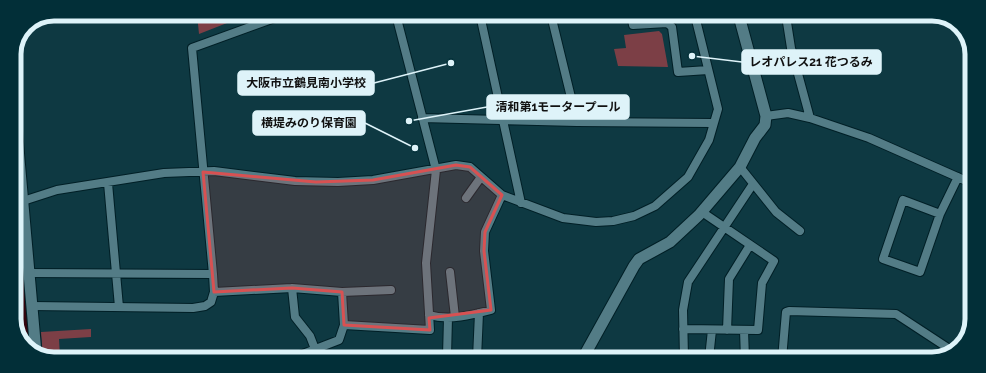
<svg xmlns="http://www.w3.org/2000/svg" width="986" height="373" viewBox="0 0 986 373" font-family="Raleway,'Noto Sans JP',sans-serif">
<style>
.green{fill:#7c3f46}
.water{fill:#32050e}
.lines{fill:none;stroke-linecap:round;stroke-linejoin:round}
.minor-casing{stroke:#001f26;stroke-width:10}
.tertiary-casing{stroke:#001f26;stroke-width:13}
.minor{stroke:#537c86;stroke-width:8}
.tertiary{stroke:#537c86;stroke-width:11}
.marked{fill:#d85152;fill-opacity:0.2;stroke:#d85152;stroke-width:3;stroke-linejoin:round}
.rim{fill:none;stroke:#def3f9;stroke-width:5}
.leader{fill:none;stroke:#def3f9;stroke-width:1.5}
.callout-dot{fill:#def3f9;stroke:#022f38;stroke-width:1.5}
.callout{fill:#def3f9;stroke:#def3f9;stroke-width:1.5}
.callout-label{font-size:12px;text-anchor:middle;font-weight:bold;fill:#111}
</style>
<rect width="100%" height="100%" fill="#0e3942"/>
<path class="green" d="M197 14H250L199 34Z
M659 31 662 34 668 67 618 66 614 49 626 48 624 35Z
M91 329V337L59 339 60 357H43L41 332Z"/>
<path class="water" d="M14 167 30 349 22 343 14 322Z"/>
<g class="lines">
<defs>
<path id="minor" d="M480 15 521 203
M551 15 577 122 713 123
M631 15 633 25 667 23 672 27 678 72 708 70
M786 16 791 48 810 118
M766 116 788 113 810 118 869 138 971 183
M422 118 577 122
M740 167 776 212 800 231
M108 183 119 307
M466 198 481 177
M23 201 57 190 164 173 214 171 295 181 338 182 373 180 456 165 470 167 502 195 563 218 596 222 613 221 634 216 655 206 688 177 709 140 718 109 695 16
M940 214 903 200 883 259 920 272 940 214 958 177
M450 272 455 317
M29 273 213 274
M292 288 295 317 310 336 315 349
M214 292 292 288 342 292 391 290
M342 292 344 325
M32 306 193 308 205 306 211 302 214 292 213 274 192 48 283 15
M429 315C449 321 472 315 491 310L484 251 485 232 502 195
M683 329 758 330 762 283 774 261 702 212
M727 330 729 279 750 245
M744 330 745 359
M295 357 339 340 344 325 430 330 426 263 436 170 396 15
M446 358 447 356 448 318
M477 358 479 313
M684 358 683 310 688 282 753 184
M709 358 712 330
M782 359 786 312 789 311 896 314 954 352"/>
<path id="tertiary" d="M14 102 36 353
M583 358 634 266 639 259 670 242 699 215 740 167 755 138 765 125 766 116 739 16"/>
</defs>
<use href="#minor" class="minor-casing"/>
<use href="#tertiary" class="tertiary-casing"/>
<use href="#minor" class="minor"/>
<use href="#tertiary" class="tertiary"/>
</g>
<path class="marked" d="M456 165 470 167 502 195 485 232 484 251 491 310 429 318 430 330 344 325 342 292 292 288 214 292 203 172 316 182 373 180Z"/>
<path d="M0 0H986V373H0ZM54 21H932A33 33 0 0 1 965 54V319A33 33 0 0 1 932 352H54A33 33 0 0 1 21 319V54A33 33 0 0 1 54 21Z" fill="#022f38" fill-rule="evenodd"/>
<path class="rim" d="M54 21H932A33 33 0 0 1 965 54V319A33 33 0 0 1 932 352H54A33 33 0 0 1 21 319V54A33 33 0 0 1 54 21Z"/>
<path class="leader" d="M692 56L742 62M451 63L374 83M409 121L487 107M415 148L365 123"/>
<g class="callout-dot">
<circle cx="692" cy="56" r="4"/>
<circle cx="451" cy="63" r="4"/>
<circle cx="409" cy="121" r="4"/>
<circle cx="415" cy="148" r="4"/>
</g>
<g class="callout">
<rect x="742" y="50" width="139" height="24" rx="4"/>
<rect x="238" y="71" width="136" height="24" rx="4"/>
<rect x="487" y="95" width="142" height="24" rx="4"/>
<rect x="253" y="111" width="112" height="24" rx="4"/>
</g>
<g class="callout-label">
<text x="811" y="66">レオパレス21 花つるみ</text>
<text x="306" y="87">大阪市立鶴見南小学校</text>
<text x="558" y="111">清和第1モータープール</text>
<text x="309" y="127">横堤みのり保育園</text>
</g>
</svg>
